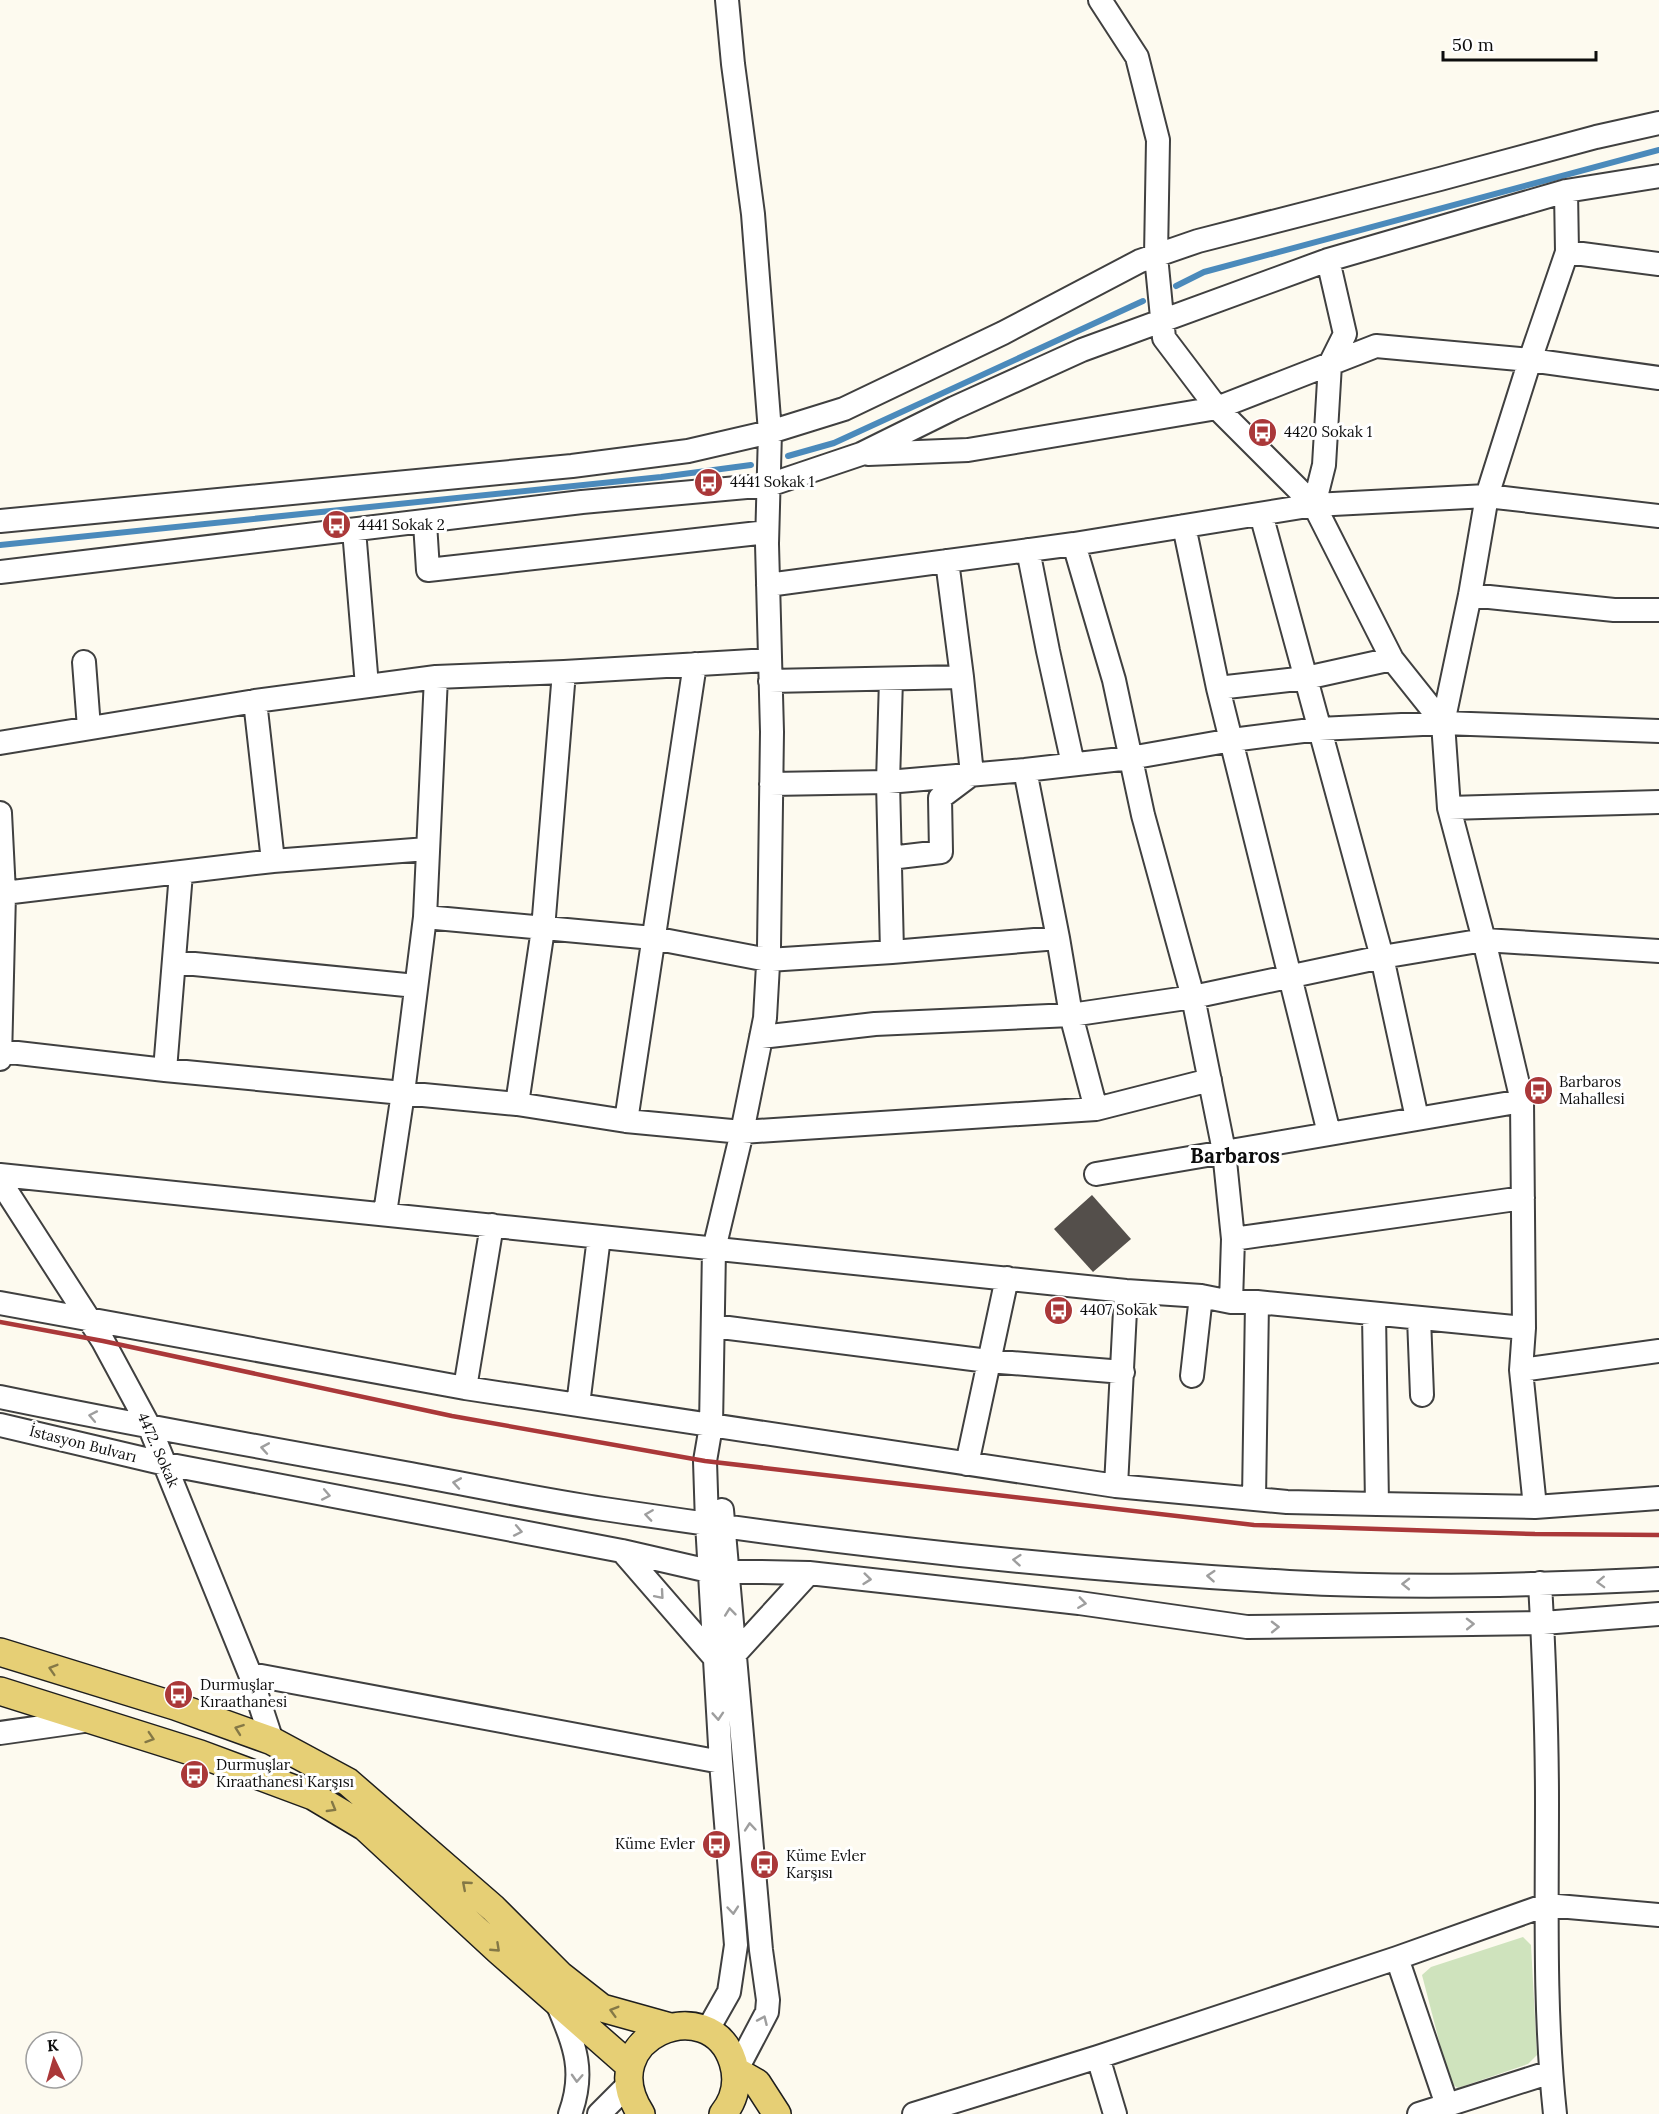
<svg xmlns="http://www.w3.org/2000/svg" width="1659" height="2114" viewBox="0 0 1659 2114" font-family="Lora,serif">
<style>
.green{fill:#cfe3bd}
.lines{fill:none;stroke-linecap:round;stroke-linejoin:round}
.stream{stroke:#4b8abb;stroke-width:6}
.building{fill:#544f4b}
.minor-casing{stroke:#404040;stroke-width:26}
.major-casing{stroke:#1e1e1e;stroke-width:30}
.minor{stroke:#fff;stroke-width:22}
.major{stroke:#e6cf75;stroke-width:27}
.rail{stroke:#aa3839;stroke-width:4.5}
.oneway{stroke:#9e9e9e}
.oneway2{stroke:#847846}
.labels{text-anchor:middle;stroke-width:6;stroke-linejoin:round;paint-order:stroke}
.poi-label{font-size:15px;fill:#0d0d0d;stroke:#fff;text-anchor:start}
.street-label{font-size:15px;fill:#0d0d0d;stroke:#fff}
.district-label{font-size:21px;font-weight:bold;fill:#0d0d0d;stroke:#fff}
</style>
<rect width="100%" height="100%" fill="#fdfaef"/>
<path class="green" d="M1523 1937 1531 1945 1537 2055 1528 2064 1458 2088 1450 2083 1422 1975 1431 1967Z"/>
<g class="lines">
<path class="stream" d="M1176 286 1204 272 1659 150
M788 456 834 443 1143 301
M0 545 661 477 751 465"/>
</g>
<path class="building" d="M1092 1195 1131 1239 1093 1272 1054 1229Z"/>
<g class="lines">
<defs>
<path id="minor" d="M1100 0 1137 57 1158 140 1156 256 1164 338 1217 408 1314 505 1392 659 1443 723 1449 808 1484 940 1522 1101 1524 1328 1521 1370 1535 1507
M1567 252 1659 264
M868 454 968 450 1217 408 1376 346 1530 360 1659 378
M1314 505 1324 465 1330 364 1345 334 1328 260
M1261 514 1382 957 1417 1118
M0 521 572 466 688 451 770 432 844 409 1003 333 1140 261 1198 241 1440 179 1596 137 1659 123
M425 523 428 570 767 532
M1184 526 1218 688 1329 1133
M354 530 367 686
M1074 544 1114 680 1143 815 1193 997 1224 1151 1233 1239 1231 1302
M1028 550 1048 651 1073 764
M0 572 582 502 769 485 861 454 954 408 1082 350 1328 260 1566 191 1659 176
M768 585 1074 544 1314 505 1487 496 1659 516
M1470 595 1614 610H1659
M84 662 89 728
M891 679 888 782 892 952
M770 681 962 677
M1218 688 1306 678 1392 659
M255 701 273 861
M1443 723 1470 595 1487 496 1530 360 1567 252 1566 191
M0 743 255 701 436 677 564 672 770 660
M1025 770 1058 938 1071 1015 1096 1109
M771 784 888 782 1025 770 1130 758 1232 740 1319 729 1443 723 1659 731
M1449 808 1659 802
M0 813 4 893 0 1059
M890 858 941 852 940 798 972 774 962 677 947 561
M4 893 273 861 427 849
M425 917 653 938 768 960 892 952 1058 938
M174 962 416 986
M761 1037 875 1024 1071 1015 1193 997 1382 957 1484 940 1659 951
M0 1051 165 1070 517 1104 626 1121 742 1132 1096 1109 1210 1080
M165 1070 181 873
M517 1104 543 929 564 672
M626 1121 695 664
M1096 1174 1522 1101
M0 1175 1126 1291 1201 1296 1231 1302H1257L1524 1328
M0 1181 103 1341 150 1428 250 1674 272 1741
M385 1213 403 1093 425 917 436 677
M1233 1239 1523 1198
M0 1303 465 1388 1116 1486 1287 1502 1377 1504 1535 1507 1659 1498
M1374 1314 1377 1504
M1419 1318 1422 1395
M713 1326 988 1361 1123 1372
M1521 1370 1659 1351
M1192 1376 1201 1296
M465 1388 492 1225
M0 1397C135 1425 270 1449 405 1473 471 1485 537 1499 604 1509 830 1543 1060 1569 1289 1582 1412 1589 1536 1585 1659 1579
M578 1405 599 1237
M0 1425 166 1464 622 1551 709 1571 809 1573 1079 1603 1247 1627 1543 1623 1659 1614
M967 1464 1007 1278
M1116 1486 1126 1291
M1254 1499 1257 1302
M722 1510 761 1950 768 2000 767 2012 736 2071
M622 1551 714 1657
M1540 1583C1544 1656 1547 1730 1547 1803 1547 1907 1544 2011 1555 2114
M734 1655 809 1573
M250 1674 721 1762
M0 1733 91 1720
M1397 1958 1447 2105
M557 2003C574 2044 586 2070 570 2114
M707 2031 729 1992 736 1945 721 1762 707 1523 705 1461 711 1426 714 1249 742 1132 765 1018 769 947 772 732 767 544 770 432 753 214 733 64 727 0
M1098 2057 1115 2114
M599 2114 628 2085
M914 2114 1098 2057 1397 1958 1546 1905 1659 1915
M1419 2114 1551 2072"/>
<path id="major" d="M0 1652 175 1706 272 1741 348 1782 493 1908 560 1975 602 2008 670 2027
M0 1691 200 1754 313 1796 365 1827 498 1950 630 2066
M736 2071 757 2083 777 2114
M641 2114C591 2037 710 1989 733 2062 739 2081 735 2099 723 2114"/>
</defs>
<use href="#minor" class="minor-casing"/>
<use href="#major" class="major-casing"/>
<use href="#minor" class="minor"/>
<use href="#major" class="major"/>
<path class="rail" d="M0 1322 103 1341 452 1416 705 1461 1254 1525 1535 1534 1659 1535"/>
</g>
<defs><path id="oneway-chevron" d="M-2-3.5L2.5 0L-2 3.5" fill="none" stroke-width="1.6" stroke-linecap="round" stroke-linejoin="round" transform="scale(1.5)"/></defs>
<g class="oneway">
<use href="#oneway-chevron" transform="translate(93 1416) rotate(-169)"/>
<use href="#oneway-chevron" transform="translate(265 1448) rotate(-170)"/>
<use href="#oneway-chevron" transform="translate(457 1483) rotate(-170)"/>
<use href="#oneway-chevron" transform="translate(326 1495) rotate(11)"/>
<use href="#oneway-chevron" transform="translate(649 1515) rotate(-172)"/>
<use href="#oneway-chevron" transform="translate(518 1531) rotate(11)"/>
<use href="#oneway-chevron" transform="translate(1017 1560) rotate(-175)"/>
<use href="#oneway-chevron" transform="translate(1211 1576) rotate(-176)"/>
<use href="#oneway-chevron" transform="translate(867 1579) rotate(6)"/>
<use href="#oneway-chevron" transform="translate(1601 1582) rotate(178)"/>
<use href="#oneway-chevron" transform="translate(1406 1584) rotate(-179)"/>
<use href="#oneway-chevron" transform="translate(660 1595) rotate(49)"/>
<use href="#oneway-chevron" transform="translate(1082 1603) rotate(8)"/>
<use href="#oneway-chevron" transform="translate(730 1612) rotate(-96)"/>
<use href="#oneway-chevron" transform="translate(1470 1624) rotate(-1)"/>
<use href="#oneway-chevron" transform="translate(1275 1627) rotate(-1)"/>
<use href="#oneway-chevron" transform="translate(718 1716) rotate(86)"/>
<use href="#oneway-chevron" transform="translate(750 1827) rotate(-95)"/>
<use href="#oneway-chevron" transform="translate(733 1910) rotate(85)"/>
<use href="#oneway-chevron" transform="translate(763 2020) rotate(-66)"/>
<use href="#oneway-chevron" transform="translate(577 2078) rotate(93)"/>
</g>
<g class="oneway2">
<use href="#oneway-chevron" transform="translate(53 1669) rotate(-163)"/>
<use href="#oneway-chevron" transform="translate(239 1729) rotate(-160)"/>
<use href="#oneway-chevron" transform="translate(150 1738) rotate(18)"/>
<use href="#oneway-chevron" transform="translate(332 1808) rotate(30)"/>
<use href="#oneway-chevron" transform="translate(466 1885) rotate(-139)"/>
<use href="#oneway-chevron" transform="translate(496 1948) rotate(43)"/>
<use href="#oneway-chevron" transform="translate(614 2011) rotate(-164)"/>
</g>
<defs>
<symbol id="bus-disc" viewBox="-11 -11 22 22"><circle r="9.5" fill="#aa3839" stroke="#fff"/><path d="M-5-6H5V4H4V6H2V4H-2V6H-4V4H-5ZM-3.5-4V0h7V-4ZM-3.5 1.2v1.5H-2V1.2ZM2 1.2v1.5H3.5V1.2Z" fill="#fff"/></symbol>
</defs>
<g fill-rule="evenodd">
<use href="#bus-disc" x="1246" y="416" width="33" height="33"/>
<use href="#bus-disc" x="692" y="466" width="33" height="33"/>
<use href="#bus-disc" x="320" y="508" width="33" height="33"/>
<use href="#bus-disc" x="1522" y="1074" width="33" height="33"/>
<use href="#bus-disc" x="1042" y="1294" width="33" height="33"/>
<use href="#bus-disc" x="162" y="1678" width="33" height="33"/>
<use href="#bus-disc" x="178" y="1758" width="33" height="33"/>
<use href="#bus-disc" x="700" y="1828" width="33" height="33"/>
<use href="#bus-disc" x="748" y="1848" width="33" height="33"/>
</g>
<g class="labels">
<g class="poi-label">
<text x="1284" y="437">4420 Sokak 1</text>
<text x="730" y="487">4441 Sokak 1</text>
<text x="358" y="530">4441 Sokak 2</text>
<text x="1559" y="1087">Barbaros<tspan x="1559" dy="17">Mahallesi</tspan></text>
<text x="1080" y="1315">4407 Sokak</text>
<text x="200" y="1690">Durmuşlar<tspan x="200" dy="17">Kıraathanesi</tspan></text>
<text x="216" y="1770">Durmuşlar<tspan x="216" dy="17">Kıraathanesi Karşısı</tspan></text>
<text x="695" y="1849" text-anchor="end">Küme Evler</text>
<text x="786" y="1861">Küme Evler<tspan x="786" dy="17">Karşısı</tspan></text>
</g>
<g class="street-label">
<text transform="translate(83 1444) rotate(14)" y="5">İstasyon Bulvarı</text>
<text transform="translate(158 1450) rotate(66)" y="5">4472. Sokak</text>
</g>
<g class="district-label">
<text x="1235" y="1163">Barbaros</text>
</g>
</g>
<g transform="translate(54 2060) rotate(355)"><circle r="28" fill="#ffffff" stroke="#9e9e9e" stroke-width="1.5"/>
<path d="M0-4.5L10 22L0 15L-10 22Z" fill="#aa3839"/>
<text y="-9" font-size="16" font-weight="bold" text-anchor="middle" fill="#0d0d0d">K</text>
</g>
<path d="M1443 51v9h153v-9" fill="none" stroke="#0d0d0d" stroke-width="3"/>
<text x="1452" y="51" font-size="18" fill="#0d0d0d" stroke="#ffffff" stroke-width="4.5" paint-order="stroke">50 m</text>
</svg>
